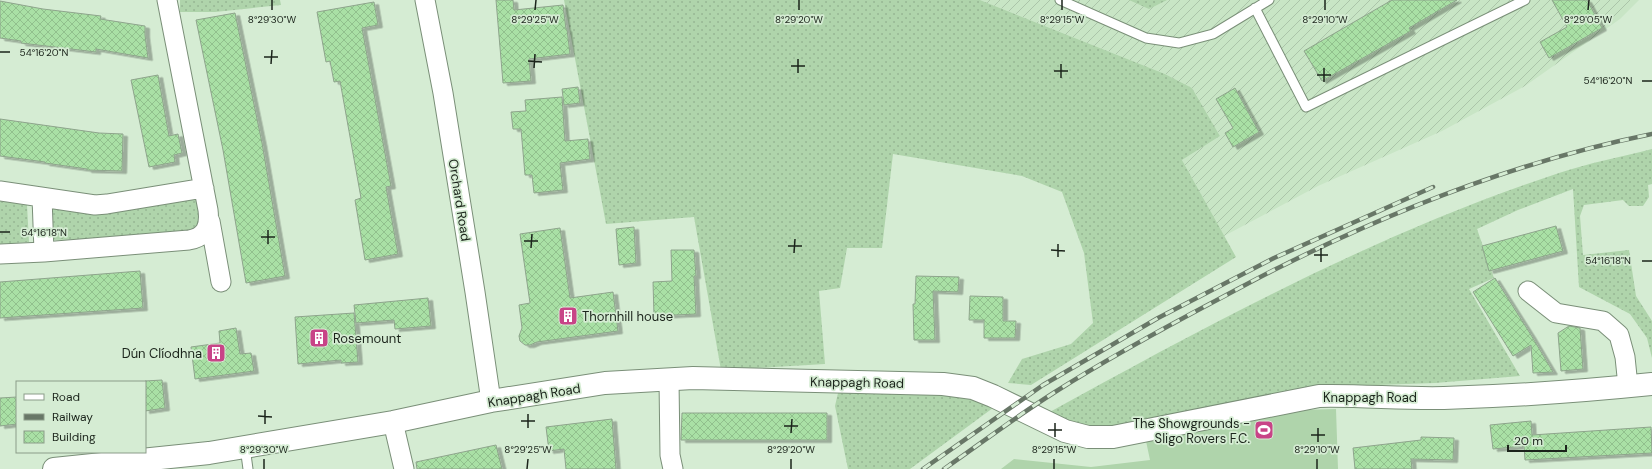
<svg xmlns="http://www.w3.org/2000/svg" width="1652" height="469" viewBox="0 0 1652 469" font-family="'DM Sans',sans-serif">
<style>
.industrial{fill:url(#industrial-furrows)}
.grass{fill:url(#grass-dots)}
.garden{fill:#afd4ab}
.building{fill:url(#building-cross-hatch);stroke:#8ea48c;filter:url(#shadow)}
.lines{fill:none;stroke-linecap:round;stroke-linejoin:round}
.service-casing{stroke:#7a8f78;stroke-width:11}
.minor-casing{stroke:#7a8f78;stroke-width:21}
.secondary-casing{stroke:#7a8f78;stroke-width:24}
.service{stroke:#fff;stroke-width:9}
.minor{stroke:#fff;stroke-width:19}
.secondary{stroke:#fff;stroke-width:22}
.rail-casing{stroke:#687767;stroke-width:4.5}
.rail{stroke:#d5ecd3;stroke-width:3;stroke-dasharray:9;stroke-linecap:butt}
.ticks{fill:none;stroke:#1b241b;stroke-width:1.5}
.labels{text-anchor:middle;stroke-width:3.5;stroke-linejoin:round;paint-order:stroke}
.street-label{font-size:13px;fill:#1b241b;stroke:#d5ecd3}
.poi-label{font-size:13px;fill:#1b241b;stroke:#d5ecd3;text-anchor:start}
.ticks-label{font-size:10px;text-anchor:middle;fill:#1b241b;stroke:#d5ecd3;stroke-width:3.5;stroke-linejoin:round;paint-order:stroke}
</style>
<defs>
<pattern id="industrial-furrows" width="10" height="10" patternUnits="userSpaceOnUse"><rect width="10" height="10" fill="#c8e5c5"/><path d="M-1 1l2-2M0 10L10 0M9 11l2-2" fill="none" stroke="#abc4a9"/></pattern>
<pattern id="grass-dots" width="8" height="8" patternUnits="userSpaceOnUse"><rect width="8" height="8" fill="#afd4ab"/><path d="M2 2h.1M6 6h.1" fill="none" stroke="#96b693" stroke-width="1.8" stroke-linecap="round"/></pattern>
<pattern id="building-cross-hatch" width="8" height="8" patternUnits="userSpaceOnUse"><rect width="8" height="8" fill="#a9e0a5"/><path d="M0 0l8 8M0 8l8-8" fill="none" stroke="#91c08d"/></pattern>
<filter id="shadow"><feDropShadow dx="4.5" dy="2.5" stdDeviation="0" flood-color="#0004"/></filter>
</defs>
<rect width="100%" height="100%" fill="#d5ecd3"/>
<path class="industrial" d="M980 0H1639L1620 19 1525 86 1442 131 1318 186 1224 236 1182 160 1220 136 1192 88 1165 74Z"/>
<path class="grass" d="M180 0H280L281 5 215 12H180Z
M564 0H980L1165 74 1192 88 1220 136 1182 160 1236 257 1031 385 1008 383 1022 359 1071 344 1093 323 1084 253 1062 192 1022 176 893 154 882 248H847L840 288 819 291 825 364 721 370 694 217 606 224Z
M1129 0H1167L1149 9Z
M1652 149V184L1648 185 1649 197 1643 206H1629L1623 200 1584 205 1580 216 1583 255 1629 250 1636 296 1652 321V358L1647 338 1630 314 1579 287 1573 189 1518 210 1477 229 1494 278 1469 289 1520 376 1435 383 1317 387 1285 391 1113 428 1078 425 1048 413C1213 322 1380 232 1559 173 1589 163 1621 157 1652 149Z
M190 196 196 200C199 211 204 225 191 232L89 239 52 240V208Z
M0 201 27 205 29 242 0 244Z
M943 392 973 398 997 405 910 469H848L835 406 838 393Z"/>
<path class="garden" d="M1336 409 1338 469H1001L1014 459 1091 467 1150 460 1146 441 1298 410Z"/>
<path class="building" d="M496 0H513L514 10 563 5 566 29H567L570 54 529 59 531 81 503 83Z
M1392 0H1457L1409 28 1411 31 1322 81 1304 51Z
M1552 0H1587L1602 28 1549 58 1540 42 1567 27Z
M0 1 43 9 101 16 100 19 145 26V35L148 58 96 49V52L21 43V41L0 38Z
M374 2 378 25 362 28 391 186 386 187 398 254 365 260 355 200 361 198 340 81 334 82 330 61 326 62 317 12Z
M235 13 262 143 285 276 246 283 223 150 196 20Z
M158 75 169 136 178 134 182 153 174 155 175 162 149 167 131 80Z
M578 87 580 103 564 105 562 89Z
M1235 88 1259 132 1233 147 1225 133 1233 128 1216 99Z
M562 97 565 141 588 139 590 159 560 163 563 190 534 193 532 175H525L521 129H513L511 112 526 111 525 100Z
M0 119 99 133 123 134 122 171 87 170V169L45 163V162L0 156Z
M1556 226 1563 251 1489 271 1482 246Z
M634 227 636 263 619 265 616 229Z
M560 228 570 298 613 292 618 331 537 342 530 345H525L520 341 519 336 522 328 519 305 530 303 520 234Z
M671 250H694L696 276H694L696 314 654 316 653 282 672 281Z
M140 271 143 308 0 318V282Z
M916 276 959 277 958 292 933 291 935 340H914L913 304H915Z
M1495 278 1531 335 1553 372 1533 373 1531 345 1513 356 1473 292Z
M970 296 1003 297V321H1016L1015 338H984V320H969Z
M428 298 431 326 395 329 394 320 356 323 354 305Z
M354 313 358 362 341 363V360L298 364 295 317Z
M1569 326 1580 328 1583 369 1561 371 1558 333Z
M236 328 240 354 251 353 254 371 195 379 191 347 220 343 219 331Z
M162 380 165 408 145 411V381Z
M17 397V424L0 426V398Z
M682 413H827V440H681Z
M612 419 616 469H566L564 449 549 451 546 427Z
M1531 421 1532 435 1651 427 1652 453 1525 460 1524 446 1493 449 1490 425Z
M1421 437 1454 438 1453 460 1411 459 1412 469H1355L1353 448 1421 440Z
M496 445 502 469H417L416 462Z"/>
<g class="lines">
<defs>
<path id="service" d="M1060 0 1146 38 1179 43 1213 34 1269 0
M1255 8 1306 107 1525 0
M245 447 248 469"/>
<path id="minor" d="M425 0 443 93 475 292 491 401
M0 191 95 205 107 204 204 188
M42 197 44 252
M210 221 221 282
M0 254 44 252 189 240C206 237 210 226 208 210L167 0
M1528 291 1556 313 1603 321 1619 335 1625 357 1628 386
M669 380 670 455 673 469
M393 422 404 469"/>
<path id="secondary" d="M54 469 209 453 393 422 491 401 605 383 693 378 943 384 973 388 993 396 1065 431 1088 437H1113L1319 396C1361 395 1402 399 1444 398 1513 396 1583 391 1652 384"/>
</defs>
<use href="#service" class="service-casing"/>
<use href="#minor" class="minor-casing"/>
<use href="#secondary" class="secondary-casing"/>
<use href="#service" class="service"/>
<use href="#minor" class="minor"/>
<use href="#secondary" class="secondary"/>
<defs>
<path id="rail" d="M923 469 1043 385 1158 318 1274 258 1433 187
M944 469C981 443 1017 416 1055 392 1107 359 1162 329 1217 300 1238 289 1259 277 1280 267 1398 208 1523 160 1652 134"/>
</defs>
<use href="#rail" class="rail-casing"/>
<use href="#rail" class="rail"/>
</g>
<path class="ticks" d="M272 10V0M535 10 536 0M799 10V0M1062 10V0M1325 10V0M1588 10 1589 0M0 52H10M264 57H278M528 61 542 62M271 64 272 50M791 66H805M534 68 535 54M1054 71H1068M798 73V59M1317 75H1331M1061 78V64M1642 81H1652M1324 82V68M0 232H10M261 237H275M524 241H538M268 244V230M788 246H802M531 248 532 234M1051 250 1065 251M794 253 795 239M1314 255H1328M1058 257V244M1642 261H1652M1321 262V248M258 416 272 417M521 421H535M265 424V410M784 426H798M528 428V414M1048 430H1062M791 433 792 419M1311 435H1325M1055 437V423M1318 442V428M264 469V459M527 469 528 459M791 469V459M1054 469V459M1317 469V459"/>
<defs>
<symbol id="building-square" viewBox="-11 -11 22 22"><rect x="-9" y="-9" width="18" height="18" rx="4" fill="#c84487" stroke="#d5ecd3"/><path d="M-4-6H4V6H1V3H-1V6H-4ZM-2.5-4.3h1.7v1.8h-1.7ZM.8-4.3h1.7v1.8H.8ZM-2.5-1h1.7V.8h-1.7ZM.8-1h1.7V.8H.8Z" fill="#fff"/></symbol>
<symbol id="stadium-square" viewBox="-11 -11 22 22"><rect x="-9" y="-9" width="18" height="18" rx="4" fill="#c84487" stroke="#d5ecd3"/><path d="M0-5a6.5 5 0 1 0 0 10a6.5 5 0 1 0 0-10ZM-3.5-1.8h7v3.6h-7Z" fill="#fff"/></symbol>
</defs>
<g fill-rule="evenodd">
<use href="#building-square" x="557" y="305" width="22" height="22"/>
<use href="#building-square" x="308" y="327" width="22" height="22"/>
<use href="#building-square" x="205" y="342" width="22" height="22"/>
<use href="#stadium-square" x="1253" y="419" width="22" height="22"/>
</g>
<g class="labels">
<g class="street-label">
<text transform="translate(460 200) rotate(81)" y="5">Orchard Road</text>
<text transform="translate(857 382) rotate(1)" y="5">Knappagh Road</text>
<text transform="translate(534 395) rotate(-9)" y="5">Knappagh Road</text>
<text x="1370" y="402">Knappagh Road</text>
</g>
<g class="poi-label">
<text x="582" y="321">Thornhill house</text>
<text x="333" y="343">Rosemount</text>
<text x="202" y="358" text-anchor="end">Dún Clíodhna</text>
<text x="1250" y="428" text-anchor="end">The Showgrounds -<tspan x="1250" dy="15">Sligo Rovers F.C.</tspan></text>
</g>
</g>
<g class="ticks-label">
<text x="272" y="23">8°29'30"W</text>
<text x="535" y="23">8°29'25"W</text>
<text x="799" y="23">8°29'20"W</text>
<text x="1062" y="23">8°29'15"W</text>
<text x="1325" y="23">8°29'10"W</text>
<text x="1588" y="23">8°29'05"W</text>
<text x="44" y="56">54°16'20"N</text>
<text x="1608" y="84">54°16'20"N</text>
<text x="44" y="236">54°16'18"N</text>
<text x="1608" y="264">54°16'18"N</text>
<text x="264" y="453">8°29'30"W</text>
<text x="528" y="453">8°29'25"W</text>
<text x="791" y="453">8°29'20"W</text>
<text x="1054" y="453">8°29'15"W</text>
<text x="1317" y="453">8°29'10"W</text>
</g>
<rect x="16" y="381" width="130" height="72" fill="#d5ecd3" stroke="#8b9c89"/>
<rect x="24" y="394" width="20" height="6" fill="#ffffff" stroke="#8b9c89"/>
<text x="52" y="401" font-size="12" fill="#1b241b">Road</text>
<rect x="24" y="414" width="20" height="6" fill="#687767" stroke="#8b9c89"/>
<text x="52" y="421" font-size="12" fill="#1b241b">Railway</text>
<rect x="24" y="431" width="20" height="12" fill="url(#building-cross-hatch)" stroke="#8b9c89"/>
<text x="52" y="441" font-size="12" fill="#1b241b">Building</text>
<path d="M1508 445v6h58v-6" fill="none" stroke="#1b241b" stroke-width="2"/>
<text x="1514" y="445" font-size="12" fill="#1b241b" stroke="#d5ecd3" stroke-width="3" paint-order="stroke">20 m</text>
</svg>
